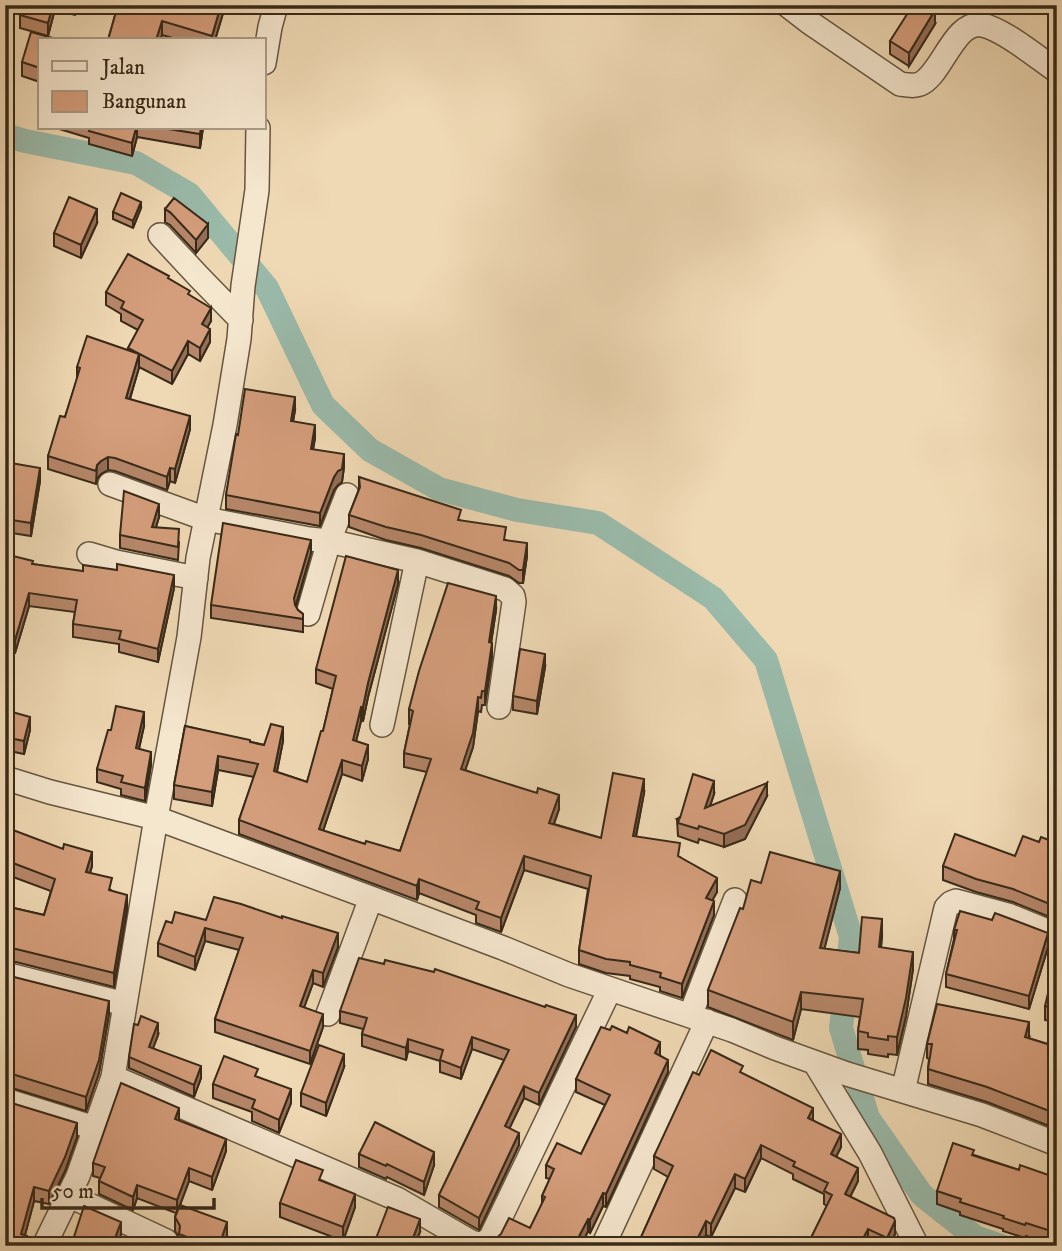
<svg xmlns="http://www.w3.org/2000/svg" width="1062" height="1251" viewBox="0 0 1062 1251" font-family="'IM FELL DW Pica',serif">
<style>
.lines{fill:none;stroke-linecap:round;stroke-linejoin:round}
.canal{stroke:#9abaaa;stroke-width:24}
.street-casing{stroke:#665640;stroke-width:26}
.street{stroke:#f5e6ce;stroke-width:23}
.wall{fill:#b6876a;stroke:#382a19;stroke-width:2}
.shaded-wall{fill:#946e56;stroke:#382a19;stroke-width:2}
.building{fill:#d49d7b;stroke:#382a19;stroke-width:2}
</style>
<rect width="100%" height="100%" fill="#efd9b4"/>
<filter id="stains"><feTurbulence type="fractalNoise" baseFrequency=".00286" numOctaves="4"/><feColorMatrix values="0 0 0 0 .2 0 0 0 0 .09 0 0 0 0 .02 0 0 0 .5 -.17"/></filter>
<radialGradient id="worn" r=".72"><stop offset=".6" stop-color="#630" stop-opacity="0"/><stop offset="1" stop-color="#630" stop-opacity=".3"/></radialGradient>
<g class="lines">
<path class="canal" d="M5 135 25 141 136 163 189 194 267 288 323 405 370 450 439 489 517 510 598 523 713 598 766 660 851 937 841 1028 868 1118 922 1195 975 1237 1001 1246"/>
<defs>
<path id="street" d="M787 5 809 22 900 84C907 85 915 87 922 83 943 71 955 20 982 25 1003 29 1038 58 1057 71
M264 63 270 27 276 5
M160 235 199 277 241 320
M110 484 206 519 309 539 329 541 417 561 505 589 513 596 514 602 499 707
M89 554 116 562 196 578
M308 614 329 541 347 495
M382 725 417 561
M5 778 50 792 156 818 371 898 503 948 569 975 732 1030 775 1048 847 1074 982 1115 1057 1144
M13 976 125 1004
M328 1014 371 898
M690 1016 735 900
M815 1063 870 1153 915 1242V1246
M113 1077 397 1199 471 1242C480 1245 485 1244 491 1237L610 989
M903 1091 946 908 951 903 956 901 1008 915 1057 935
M5 1100 95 1128
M68 1195 166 1241
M44 1246 78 1176 113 1077 156 818 189 637 198 558 225 425 239 339 243 286 257 190 258 128
M603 1246 707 1021"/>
</defs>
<use href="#street" class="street-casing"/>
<use href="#street" class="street"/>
</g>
<path class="wall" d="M23 5H78L75 15 55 9 48 36 20 28V15Z
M118 5H262L259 14 224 10 215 40H180L162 35 160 40H108Z
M895 5H910L905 12Z
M935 24 909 66 890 54V41Z
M40 40V82L22 76V62Z
M56 128H203L200 148 137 137 132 156 89 144V138Z
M141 208 133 228 113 219V212Z
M165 209 208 238 196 253 170 225 165 222Z
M97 223 81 258 54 246V233Z
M169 279 190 296 211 321 207 327 210 342 200 361 188 354 172 384 139 367 130 399 190 429 175 483 170 481 167 490 115 471 108 470 101 474 97 479 96 484 48 469V456L65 417 77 380V367L128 351V348L138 330 121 321V314L106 305V292Z
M295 410 293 421 315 438 313 449 344 467 342 482 338 485 334 490 320 526 226 509V495L238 435Z
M5 462 40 481 31 536 5 532Z
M359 477 506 540 527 556 523 583H519L509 576 421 548 386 540 349 527V515L359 489Z
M159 517 156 527 179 542 178 560 120 548V535Z
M311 553 296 607 298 610 303 614V632L211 618V605Z
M5 554 33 564 174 588 158 662 119 652V644L73 637V624L75 612 29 606 15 653H13L5 681Z
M398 584 368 697 363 721H361L356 741 368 759 362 781 342 774 323 831 365 844 400 851 427 772 404 767V753L410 724H409V709L496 610 491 643 492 657 485 705H482L481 712 478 711 473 747 465 770 559 809 554 824 601 838 644 793 636 837 680 857 717 892 712 900 714 915 682 998 660 991V987L630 979V976L606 973 579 964V950L588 889 524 870 501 932 476 923V915L419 893 417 900 239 834V820L254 777 218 770 212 806 174 799V785L185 726 264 745 283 741 277 772 307 782 323 731 333 689 316 683V669Z
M545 667 537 714 513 710V696Z
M5 710 30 730 24 754 14 752 11 761 5 760Z
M144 726 139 749 151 765 145 801 121 795V789L97 782V769L111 730Z
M714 794 710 806 767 796 745 839 724 847 699 839 698 843 678 836 677 819Z
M5 827 92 866 90 873 112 891 127 909 114 987 16 962 9 963 5 965V906L44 915 51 891 5 874Z
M1039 842 1057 843V920L1013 902 976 892 943 880V866L1015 856Z
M761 883 840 888 824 949 859 953 882 936 881 948 913 969 906 1016 897 1055 888 1054V1057L868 1054V1050L858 1049V1031L860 1017 801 1009 793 1040 708 1007V990L743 909Z
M206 920 338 947 323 987 313 983 304 1007 323 1027 310 1064 215 1032V1019L239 950 205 941 195 970 158 956V943L172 923Z
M992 920 1048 947 1029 1009 946 987V974L954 939V930Z
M5 974 109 1014 99 1073 86 1111 9 1087H5Z
M1057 987V1023L1045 1020V1006Z
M340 1011 576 1027 539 1105 524 1098 509 1128 519 1145 479 1230 439 1207V1195L504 1060 472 1049 461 1079 440 1072V1061L408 1051 406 1060 362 1046V1034L363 1029 340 1023Z
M158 1035 153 1048 201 1078 194 1097 129 1068V1057Z
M1029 1037 1028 1038 1057 1047V1129L987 1102 928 1084V1069L929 1059 927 1058V1044Z
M660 1055 668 1072 606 1207 603 1206 590 1233 588 1231 581 1246H493V1241L530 1228 542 1205V1196L550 1179 546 1178V1165L581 1154 605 1105 576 1092V1079Z
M344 1067 326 1116 301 1106V1093Z
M743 1074 813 1120 841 1147 836 1157 858 1181 850 1197 895 1234 889 1246H876L868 1242 866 1246H807L827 1206 824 1204V1194L793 1179V1174L761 1158 745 1192 735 1188 711 1237 706 1235 638 1244 668 1177 654 1169V1156L699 1075Z
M258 1077 291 1103 279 1133 252 1121V1112L213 1098V1084Z
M5 1101 77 1137 65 1171 49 1204 34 1201 25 1235 27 1246H5Z
M179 1121 226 1151 212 1190 189 1181 180 1205 227 1236 223 1246H179V1237L175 1231V1217L176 1213 137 1198 133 1210 99 1194V1181L100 1178 93 1176V1163Z
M359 1154 434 1165 424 1195 387 1177 386 1179 359 1167Z
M974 1155 1019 1170 1057 1178V1246L1026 1236 1025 1238 1003 1231V1229L960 1215V1212L937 1204V1191Z
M323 1182 355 1207 343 1241 280 1217V1203Z
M420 1232 414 1246H375V1241Z"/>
<path class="shaded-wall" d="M53 5H55V9L48 36V23Z
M221 5H224V10L215 40H212V36Z
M905 5H910L905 12Z
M935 10V24L909 66V53Z
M162 21V35L160 40H156Z
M136 128H137V137L132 156V143Z
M201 128H203L200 148V134Z
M141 202V208L133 228V221Z
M97 209V223L81 258V245Z
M208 224V238L196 253V240Z
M211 308V321L202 337V324Z
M210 329V342L200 361V348Z
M188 341V354L172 384V371Z
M139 354V368L126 411V398Z
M295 397V410L291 434V421Z
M190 416V429L175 483V469Z
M315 425V438L311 462V449Z
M344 454V467L342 482 338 485 334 490 320 526V513L334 477Z
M108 457V470L101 474 97 479 96 484 97 465 101 461Z
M40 468V481L31 536V523Z
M170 468V481L167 490V477Z
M159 504V517L152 540V527Z
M311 540V553L294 611V598Z
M527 543V556L523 583V570Z
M398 570V584L368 697 363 721V707L368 683Z
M174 575V588L158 662V649Z
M29 593V606L15 653V640Z
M496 596V610L489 657V642Z
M13 640V653L6 681V668Z
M492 643V657L485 705V691Z
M545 654V667L537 714V701Z
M478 697V711L473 747 461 783V769Z
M361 707V721L353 754V740Z
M144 712V726L136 761V748Z
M30 717V730L24 754V741Z
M283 727V741L274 785V771Z
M14 739V752L11 761V748Z
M368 745V759L362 781V766Z
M151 752V765L145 801V788Z
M218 756V770L212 806V792Z
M342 760V774L319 843V829Z
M644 779V793L633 850V836Z
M714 781V794L705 821V808Z
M767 783V796L745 839 724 847V834Z
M559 795V809L549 837V823Z
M92 852V866L86 885V872Z
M524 856V870L501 932V918Z
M840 871V888L820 966V948Z
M717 878V892L706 912V898Z
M419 879V893L417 900V886Z
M127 895V909L114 987V973Z
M714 901V915L682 998V984Z
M882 919V936L879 965V947Z
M205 928V941L195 970V957Z
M338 933V947L323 987V973Z
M1048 933V947L1029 1009V996Z
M9 949V963L5 965V951Z
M913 952V969L906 1016 897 1055V1037Z
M313 970V983L300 1019V1006Z
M801 992V1009L793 1040V1022Z
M109 1001V1014L99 1073 86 1111V1097Z
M323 1014V1027L310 1064V1051Z
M576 1015V1027L539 1105V1093Z
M1029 1022V1037L1025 1052V1037Z
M158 1023V1035L149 1059V1047Z
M472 1037V1049L461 1079V1068Z
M408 1039V1051L406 1060V1048Z
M660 1042V1055L655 1066V1053Z
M344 1054V1067L326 1116V1103Z
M668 1060V1072L606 1207V1194Z
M201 1066V1078L194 1097V1085Z
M524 1086V1098L505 1138V1126Z
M291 1089V1103L279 1133V1120Z
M179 1108V1121L175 1119Z
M813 1108V1121L808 1118Z
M77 1123V1137L65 1171 49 1204V1191Z
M519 1133V1145L479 1230V1218Z
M841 1134V1147L831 1167V1154Z
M226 1139V1151L212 1190V1177Z
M761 1145V1158L745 1192V1179Z
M434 1152V1165L424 1195V1182Z
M189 1168V1181L177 1213V1200Z
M858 1168V1181L845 1207V1194Z
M735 1174V1188L711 1237V1224Z
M137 1185V1198L133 1210V1197Z
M34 1187V1201L22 1246 21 1234Z
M603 1193V1206L590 1233V1220Z
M355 1194V1207L343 1241V1227Z
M420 1219V1232L414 1246H410Z
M588 1219V1231L581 1246H574Z
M706 1221V1235L700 1246H694Z
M895 1221V1234L889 1246H887V1238Z
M121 1222V1235L117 1246H112Z
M227 1222V1236L223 1246H219Z
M868 1229V1242L866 1246H859Z"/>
<path class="building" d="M23 5H53L48 23 20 15Z
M118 5H221L212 36 162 21 156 40H108Z
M913 5H927L935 10 909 53 890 41Z
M31 32 60 40H40V68L22 62Z
M90 128H136L132 143 89 131Z
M162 128H201L200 134Z
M121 193 141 202 133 221 113 212Z
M69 197 97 209 81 245 54 233Z
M174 198 208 224 196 240 170 212 165 209Z
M128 254 169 276 168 278 190 291 188 294 211 308 202 324 210 329 200 348 188 341 172 371 128 348 143 320 121 308 124 302 106 292Z
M87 336 139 354 126 398 190 416 175 469 170 468 167 477 115 458 108 457 101 461 97 465 96 471 48 456 60 416 65 417 80 368 77 367Z
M245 389 295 397 291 421 315 425 311 449 344 454 342 469 338 471 334 477 320 513 226 495 236 434 238 435Z
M5 462 40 468 31 523 5 519Z
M359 477 461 510 458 520 506 527 504 540 527 543 523 570H519L509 563 421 535 386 527 349 515 360 487Z
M124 491 159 504 152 527 179 529 178 547 120 535Z
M223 523 311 540 294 598 295 605 298 610 303 614V619L211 605Z
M5 554 33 561 32 564 83 571V565L117 570V564L174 575 158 649 119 639 121 631 73 624 77 600 29 593 15 640H13L5 668Z
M346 556 398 570 368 683 363 707H361L353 740 368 745 362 766 342 760 319 829 365 844 366 841 400 851 431 759 404 753 413 711 409 709 419 671 448 583 496 596 489 642 492 643 485 691H482L481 698 478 697 473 733 461 769 537 793 538 788 559 795 549 823 601 838 613 773 644 779 633 836 680 843 678 856 717 878 706 898 714 901 682 984 660 977 661 973 630 965V962L606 959 579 950 591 876 524 856 501 918 476 909 479 902 419 879 417 886 239 820 258 764 218 756 212 792 174 785 185 726 250 740V742L264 745 271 724 283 727 274 771 307 782 321 731H323L336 676 316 669Z
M520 649 545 654 537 701 513 696Z
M116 706 144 712 136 748 151 752 145 788 121 782 123 776 97 769 108 730H111Z
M5 710 30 717 24 741 14 739 11 748 5 746Z
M693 774 714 781 705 808 767 783 745 825 724 834 699 826 698 829 678 823 679 820 677 819 680 818Z
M5 827 63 849 64 844 92 852 86 872 112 878 109 890 127 895 114 973 16 949H9L5 951V906L44 915 55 879 5 860Z
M955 834 1015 856 1023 836 1039 842 1041 837 1057 843V869L1055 873H1057V907L1013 889 976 879 943 866Z
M770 852 840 871 820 948 859 953 862 917 882 919 879 947 913 952 906 998 897 1037 888 1036V1040L868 1037V1033L858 1031 863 999 801 992 793 1022 708 990 740 908 743 909 751 880 761 883Z
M214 897 241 904 282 918V916L338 933 323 973 313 970 300 1006 323 1014 310 1051 215 1019 243 938 205 928 195 957 158 943 166 921 172 923 175 912 206 920Z
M960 911 992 920 995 913 1048 933 1029 996 946 974 957 930H954Z
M359 958 384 964 385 960 434 972 435 969 545 1007 546 1005 576 1015 539 1093 524 1086 505 1126 519 1133 479 1218 439 1195 509 1050 472 1037 461 1068 440 1060 443 1050 408 1039 406 1048 362 1034 367 1018 340 1011Z
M5 974 10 976 109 1001 99 1060 86 1097 9 1073H5Z
M1050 985 1057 987V1009L1045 1006Z
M937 1004 1029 1022 1025 1037 1057 1047V1114L987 1087 928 1069 932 1044H927Z
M141 1016 158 1023 149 1047 201 1066 194 1085 129 1057 134 1024 138 1025Z
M612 1026 627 1033 629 1027 660 1042 655 1053 668 1060 606 1194 603 1193 590 1220 588 1219 574 1246H504L493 1241 501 1234 509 1218 530 1228 545 1197 542 1196 554 1169 546 1165 557 1143 581 1154 610 1095 576 1079 601 1027 610 1030Z
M319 1045 344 1054 326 1103 301 1093Z
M711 1050 743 1066 740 1072 813 1108 808 1118 841 1134 831 1154 858 1168 845 1194 894 1218 895 1221 887 1238 868 1229 859 1246H807L832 1195 824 1191 828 1183 793 1166 795 1162 761 1145 745 1179 735 1174 711 1224 706 1221 694 1246H625L628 1239 638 1244 673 1166 654 1156 693 1072 699 1075Z
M224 1056 258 1069 255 1076 291 1089 279 1120 252 1108 255 1100 213 1084Z
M121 1083 179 1108 175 1119 226 1139 212 1177 189 1168 177 1200 137 1185 133 1197 99 1181 105 1167 93 1163Z
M5 1101 77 1123 65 1157 49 1191 34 1187 21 1234 27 1236 24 1246H5Z
M375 1122 434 1152 424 1182 387 1164 386 1166 359 1154Z
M953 1143 974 1150 972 1155 1019 1170 1020 1165 1057 1178V1233L1026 1223 1025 1225 1003 1218 1004 1216 960 1202 961 1199 937 1191Z
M296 1160 323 1170 319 1180 355 1194 343 1227 280 1203Z
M180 1205 227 1222 219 1246H211L179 1234 180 1226 175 1217Z
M84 1206 121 1222 112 1246H71Z
M388 1207 420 1219 410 1246H387L375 1241Z
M458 1237 470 1243 483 1244 482 1246H453Z"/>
<rect width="1062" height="1251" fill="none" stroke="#efd9b4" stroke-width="28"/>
<rect x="7" y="7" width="1048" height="1237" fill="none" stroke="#382a19" stroke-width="3.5"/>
<rect x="14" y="14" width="1034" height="1223" fill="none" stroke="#382a19" stroke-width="2"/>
<rect x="38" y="38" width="228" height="91" fill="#f5e6ce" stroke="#a99b86" stroke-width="2"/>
<rect x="52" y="61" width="35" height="10" fill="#f5e6ce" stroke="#a99b86" stroke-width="2"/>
<text x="102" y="74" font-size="21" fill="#382a19">Jalan</text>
<rect x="52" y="91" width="35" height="21" fill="#d49d7b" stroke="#a99b86" stroke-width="2"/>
<text x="102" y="108" font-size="21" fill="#382a19">Bangunan</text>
<path d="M42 1198v10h172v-10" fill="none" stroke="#382a19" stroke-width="3.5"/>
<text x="52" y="1198" font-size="21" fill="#382a19" stroke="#f5e6ce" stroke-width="5" paint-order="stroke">50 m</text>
<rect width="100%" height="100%" filter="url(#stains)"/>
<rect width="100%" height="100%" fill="url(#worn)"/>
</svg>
